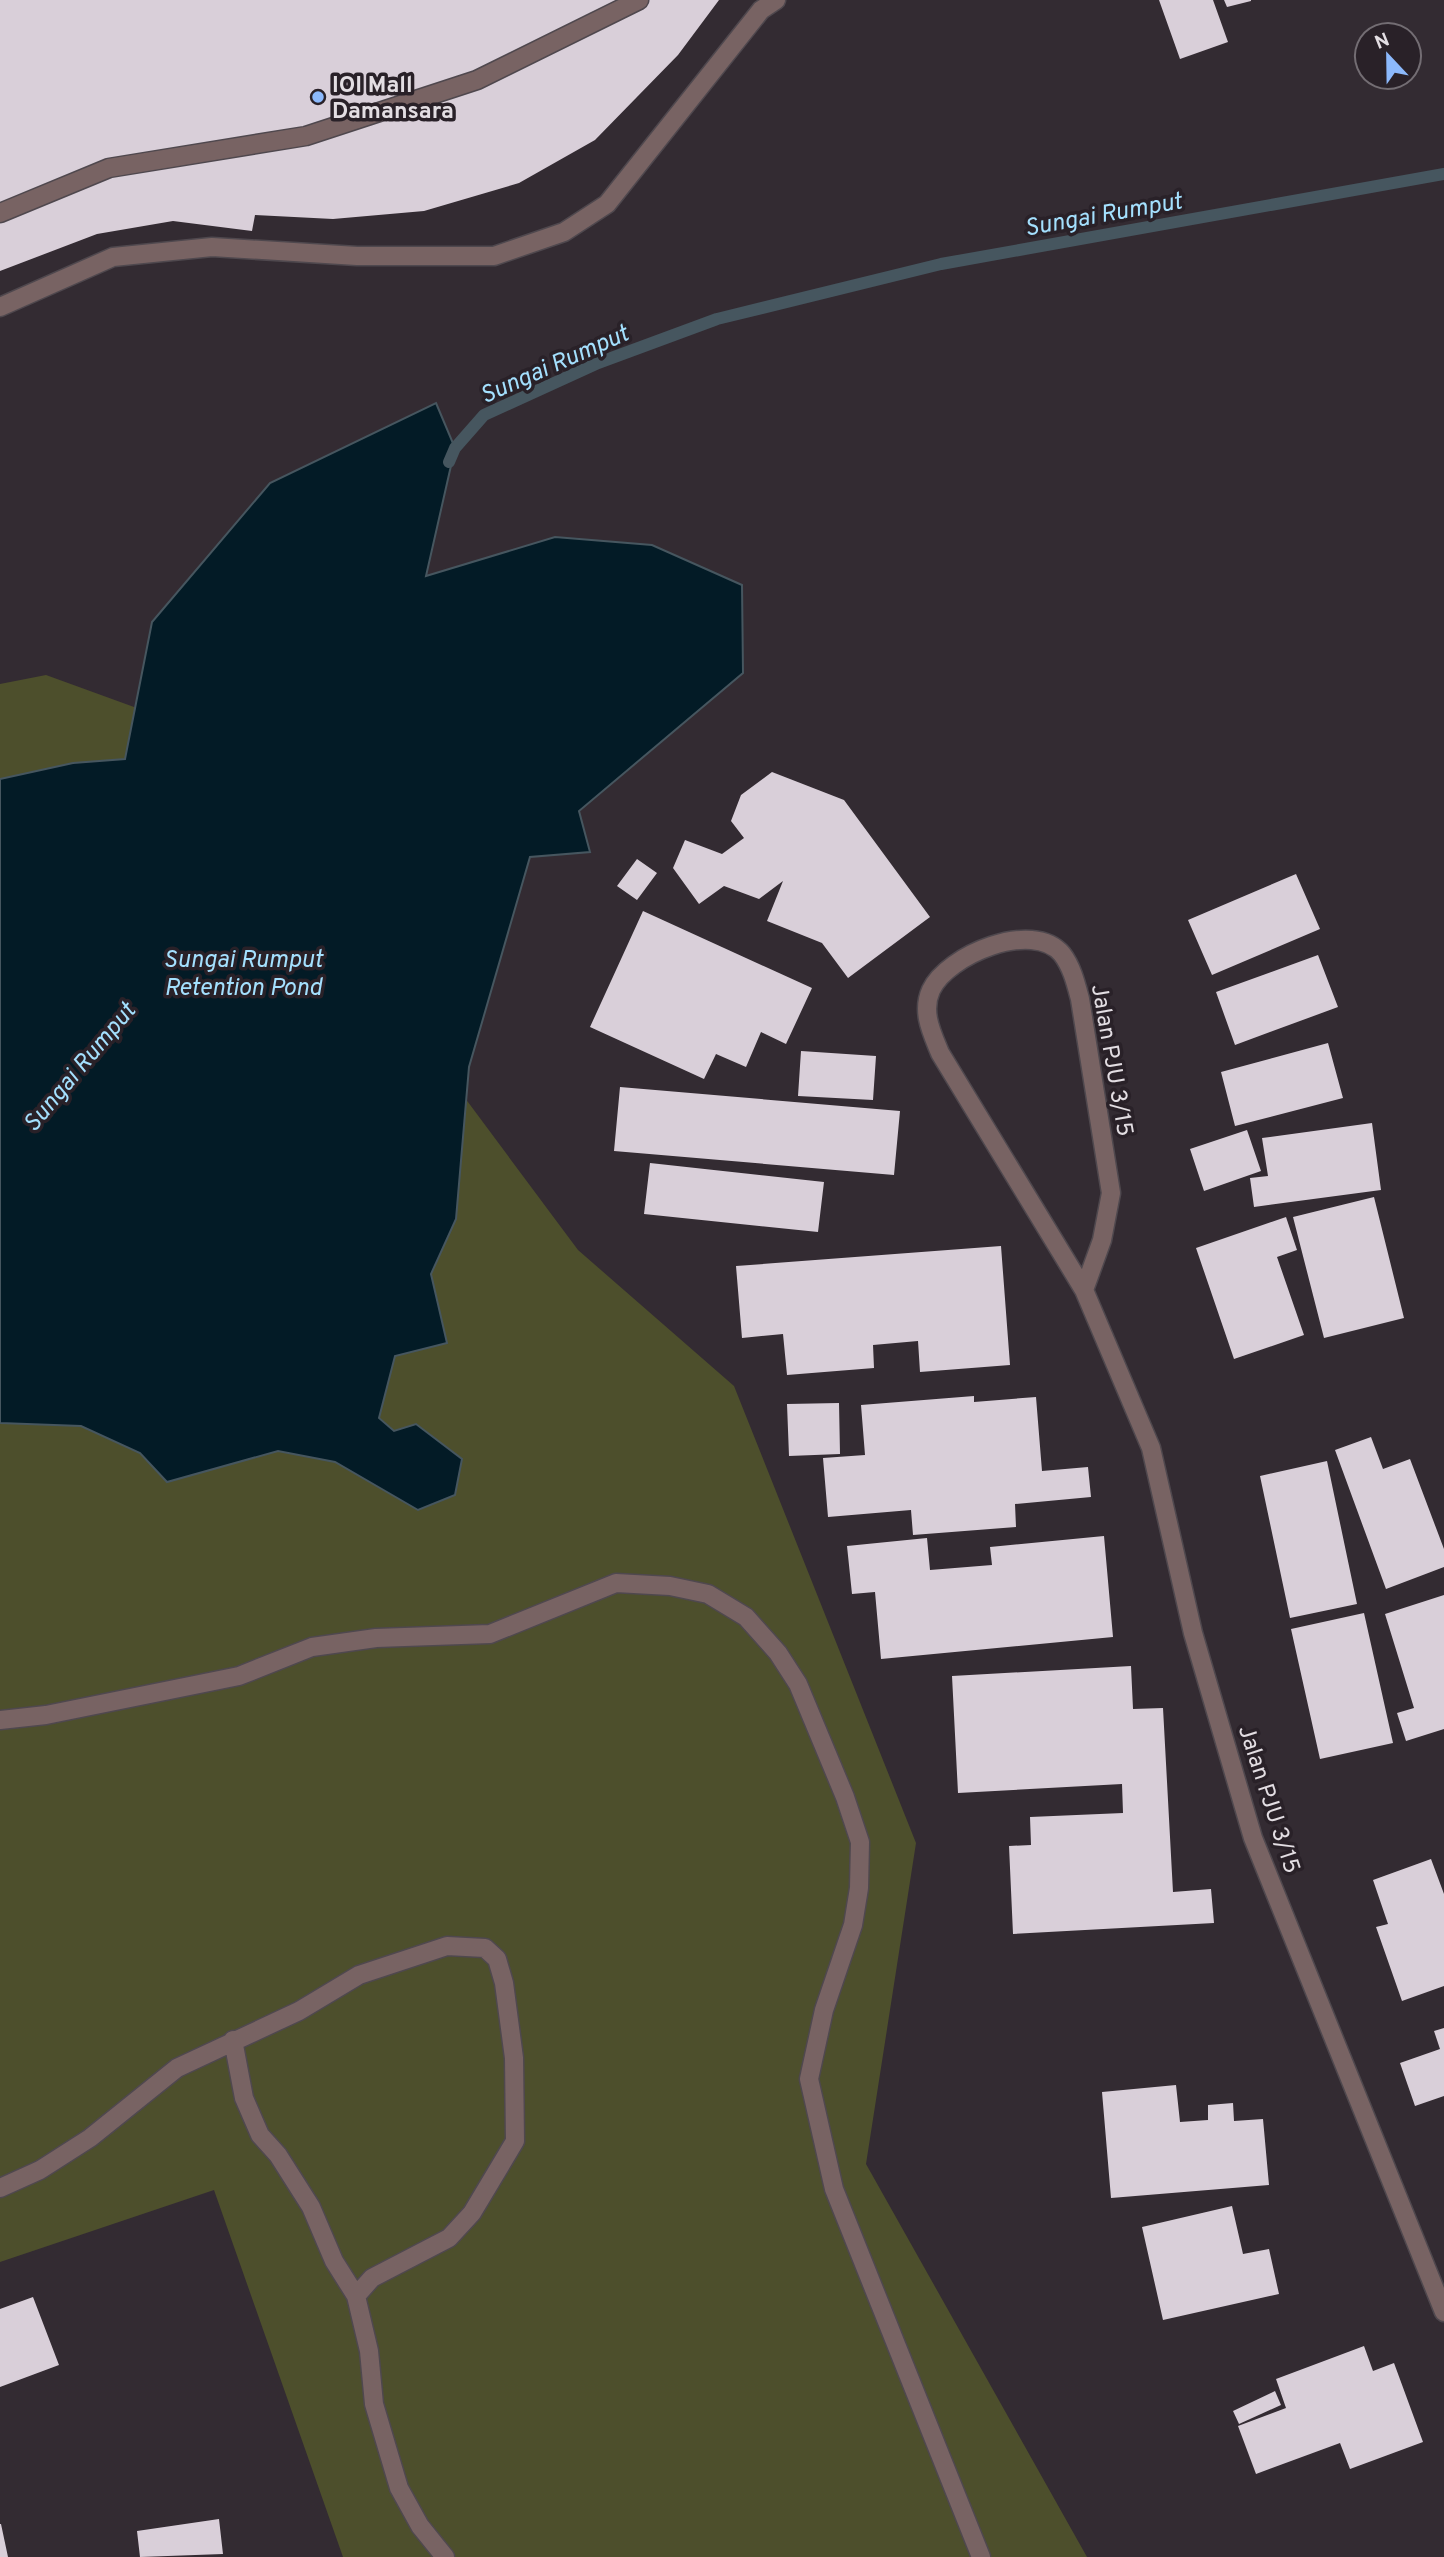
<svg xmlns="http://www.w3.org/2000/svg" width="1444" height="2557" viewBox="0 0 1444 2557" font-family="Overpass,sans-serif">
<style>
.green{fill:#4d4f2c}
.water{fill:#031b26;stroke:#46565f;stroke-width:2}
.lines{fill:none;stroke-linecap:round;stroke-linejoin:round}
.stream{stroke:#46565f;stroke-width:12}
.building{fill:#d9cfd9}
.minor-casing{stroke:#4f484e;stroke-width:21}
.minor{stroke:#786363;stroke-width:18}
.poi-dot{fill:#8cb9fc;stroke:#292128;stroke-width:2.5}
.labels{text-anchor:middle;stroke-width:7;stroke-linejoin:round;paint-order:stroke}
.poi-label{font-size:23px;font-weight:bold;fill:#e3dee3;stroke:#292128;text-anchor:start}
.street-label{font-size:23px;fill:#e3dee3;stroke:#292128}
.water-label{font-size:24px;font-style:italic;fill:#a4e0fe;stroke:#292128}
</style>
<rect width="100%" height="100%" fill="#332b32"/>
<path class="green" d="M46 675 189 727 578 1250 734 1386 916 1843 866 2164 1087 2557H343L214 2190 0 2262V684Z"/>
<path class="water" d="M436 403 455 448 426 576 555 537 652 545 742 585 743 673 579 811 590 852 530 857 469 1067 456 1219 431 1274 447 1343 395 1356 379 1418 394 1431 416 1424 462 1459 455 1495 418 1510 335 1462 278 1451 167 1482 140 1453 81 1426 0 1423V779L73 763 125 759 152 622 270 483Z"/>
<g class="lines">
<path class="stream" d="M449 462 455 448 484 415 598 363 717 319 941 264 1444 174"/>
</g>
<path class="building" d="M0 0H719L678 55 595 140 519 183 424 211 333 219 255 215 252 231 173 221 97 234 0 271Z
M1159 0H1213L1228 42 1180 59Z
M1224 0H1251V1L1227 7Z
M772 772 844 800 930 917 848 978 822 943 767 921 783 881 759 899 724 886 699 904 673 868 685 840 722 854 744 838 731 821 741 795Z
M637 859 657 873 637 900 617 886Z
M1296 874 1320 929 1212 975 1188 920Z
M643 911 812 988 786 1044 761 1032 746 1067 716 1054 704 1079 590 1027Z
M1318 955 1338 1007 1235 1045 1216 992Z
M1328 1043 1343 1098 1235 1126 1221 1072Z
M801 1051 876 1056 873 1100 798 1096Z
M620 1087 900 1111 894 1175 614 1151Z
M1372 1123 1381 1190 1254 1207 1250 1178 1268 1176 1262 1138Z
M1247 1130 1261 1171 1204 1191 1190 1149Z
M650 1163 824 1182 818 1232 644 1214Z
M1374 1197 1404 1318 1324 1338 1293 1217Z
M1286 1217 1297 1250 1277 1257 1304 1335 1234 1359 1196 1248Z
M1001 1246 1010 1365 920 1372 918 1341 873 1345 874 1368 787 1375 783 1334 742 1338 736 1266Z
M974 1396V1402L1036 1397 1042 1471 1088 1467 1091 1497 1015 1504 1016 1527 913 1535 911 1510 828 1517 823 1458 865 1455 861 1405Z
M839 1403 840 1454 789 1456 787 1404Z
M1371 1437 1383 1469 1410 1459 1444 1549V1567L1386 1589 1335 1450Z
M1327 1461 1357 1604 1290 1618 1260 1476Z
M1104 1536 1113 1637 881 1659 875 1592 852 1594 847 1546 927 1538 930 1570 992 1565 990 1547Z
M1444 1595V1729L1406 1741 1397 1713 1414 1708 1385 1614Z
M1364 1613 1393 1743 1320 1759 1291 1629Z
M1131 1666 1133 1709 1163 1708 1173 1892 1211 1889 1214 1923 1013 1934 1009 1846 1031 1845 1030 1817 1123 1813 1122 1784 958 1793 952 1676Z
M1431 1859 1444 1894V1986L1402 2001 1376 1927 1388 1924 1373 1880Z
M1444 2028V2096L1415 2106 1400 2063 1440 2049 1434 2031Z
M1176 2085 1180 2122 1208 2120V2105L1233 2103 1234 2121 1263 2119 1269 2185 1111 2198 1102 2092Z
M1232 2206 1243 2254 1269 2249 1279 2294 1163 2320 1142 2227Z
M33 2297 59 2365 0 2387V2309Z
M1364 2346 1373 2371 1394 2363 1423 2442 1350 2469 1340 2443 1256 2474 1238 2426 1286 2408 1276 2379Z
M1275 2391 1281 2405 1239 2424 1233 2411Z
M219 2519 223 2554 140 2557 137 2531Z
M0 2524H1L8 2557H0Z"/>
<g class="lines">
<defs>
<path id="minor" d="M0 213 109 168 306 136 477 80 639 0
M0 307 113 257 212 247 357 256H494L564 232 607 204 761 10 776 0
M1084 1290 1102 1240 1111 1193 1080 999C1076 984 1072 967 1062 954 1033 919 947 955 931 990 921 1012 932 1033 940 1053L1084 1290 1151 1448 1193 1633 1253 1838 1444 2312
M0 1720 46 1715 239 1676 312 1647 376 1638 490 1634 616 1583 670 1586 708 1594 746 1617 778 1653 798 1684 845 1797 860 1842 859 1888 853 1925 824 2010 809 2079 834 2189 981 2557
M233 2040 244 2098 260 2135 278 2155 311 2207 334 2261 356 2296 369 2351 374 2404 399 2488 420 2526 445 2557
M0 2188 40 2170 90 2138 177 2068 299 2011 359 1975 447 1946 485 1948 497 1959 504 1983 514 2058 515 2141 472 2213 449 2238 372 2278 356 2296"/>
</defs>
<use href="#minor" class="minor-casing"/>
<use href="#minor" class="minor"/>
</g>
<circle class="poi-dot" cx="318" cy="97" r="7"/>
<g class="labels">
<g class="poi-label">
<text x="332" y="92">IOI Mall<tspan x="332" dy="26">Damansara</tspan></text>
</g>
<g class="street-label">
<text transform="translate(1113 1060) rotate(80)" y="8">Jalan PJU 3/15</text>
<text transform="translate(1270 1799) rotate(72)" y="8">Jalan PJU 3/15</text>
</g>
<g class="water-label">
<text transform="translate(1103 214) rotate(-10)" y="8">Sungai Rumput</text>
<text transform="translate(554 364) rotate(-24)" y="8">Sungai Rumput</text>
<text x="243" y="967">Sungai Rumput<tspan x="243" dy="28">Retention Pond</tspan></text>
<text transform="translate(79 1067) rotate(-50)" y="8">Sungai Rumput</text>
</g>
</g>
<g transform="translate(1388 56) rotate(338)"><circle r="33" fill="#292128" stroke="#736d73" stroke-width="2"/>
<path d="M0-5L12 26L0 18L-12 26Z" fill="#8cb9fc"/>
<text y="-10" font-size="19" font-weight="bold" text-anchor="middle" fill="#e3dee3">N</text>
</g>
</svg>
